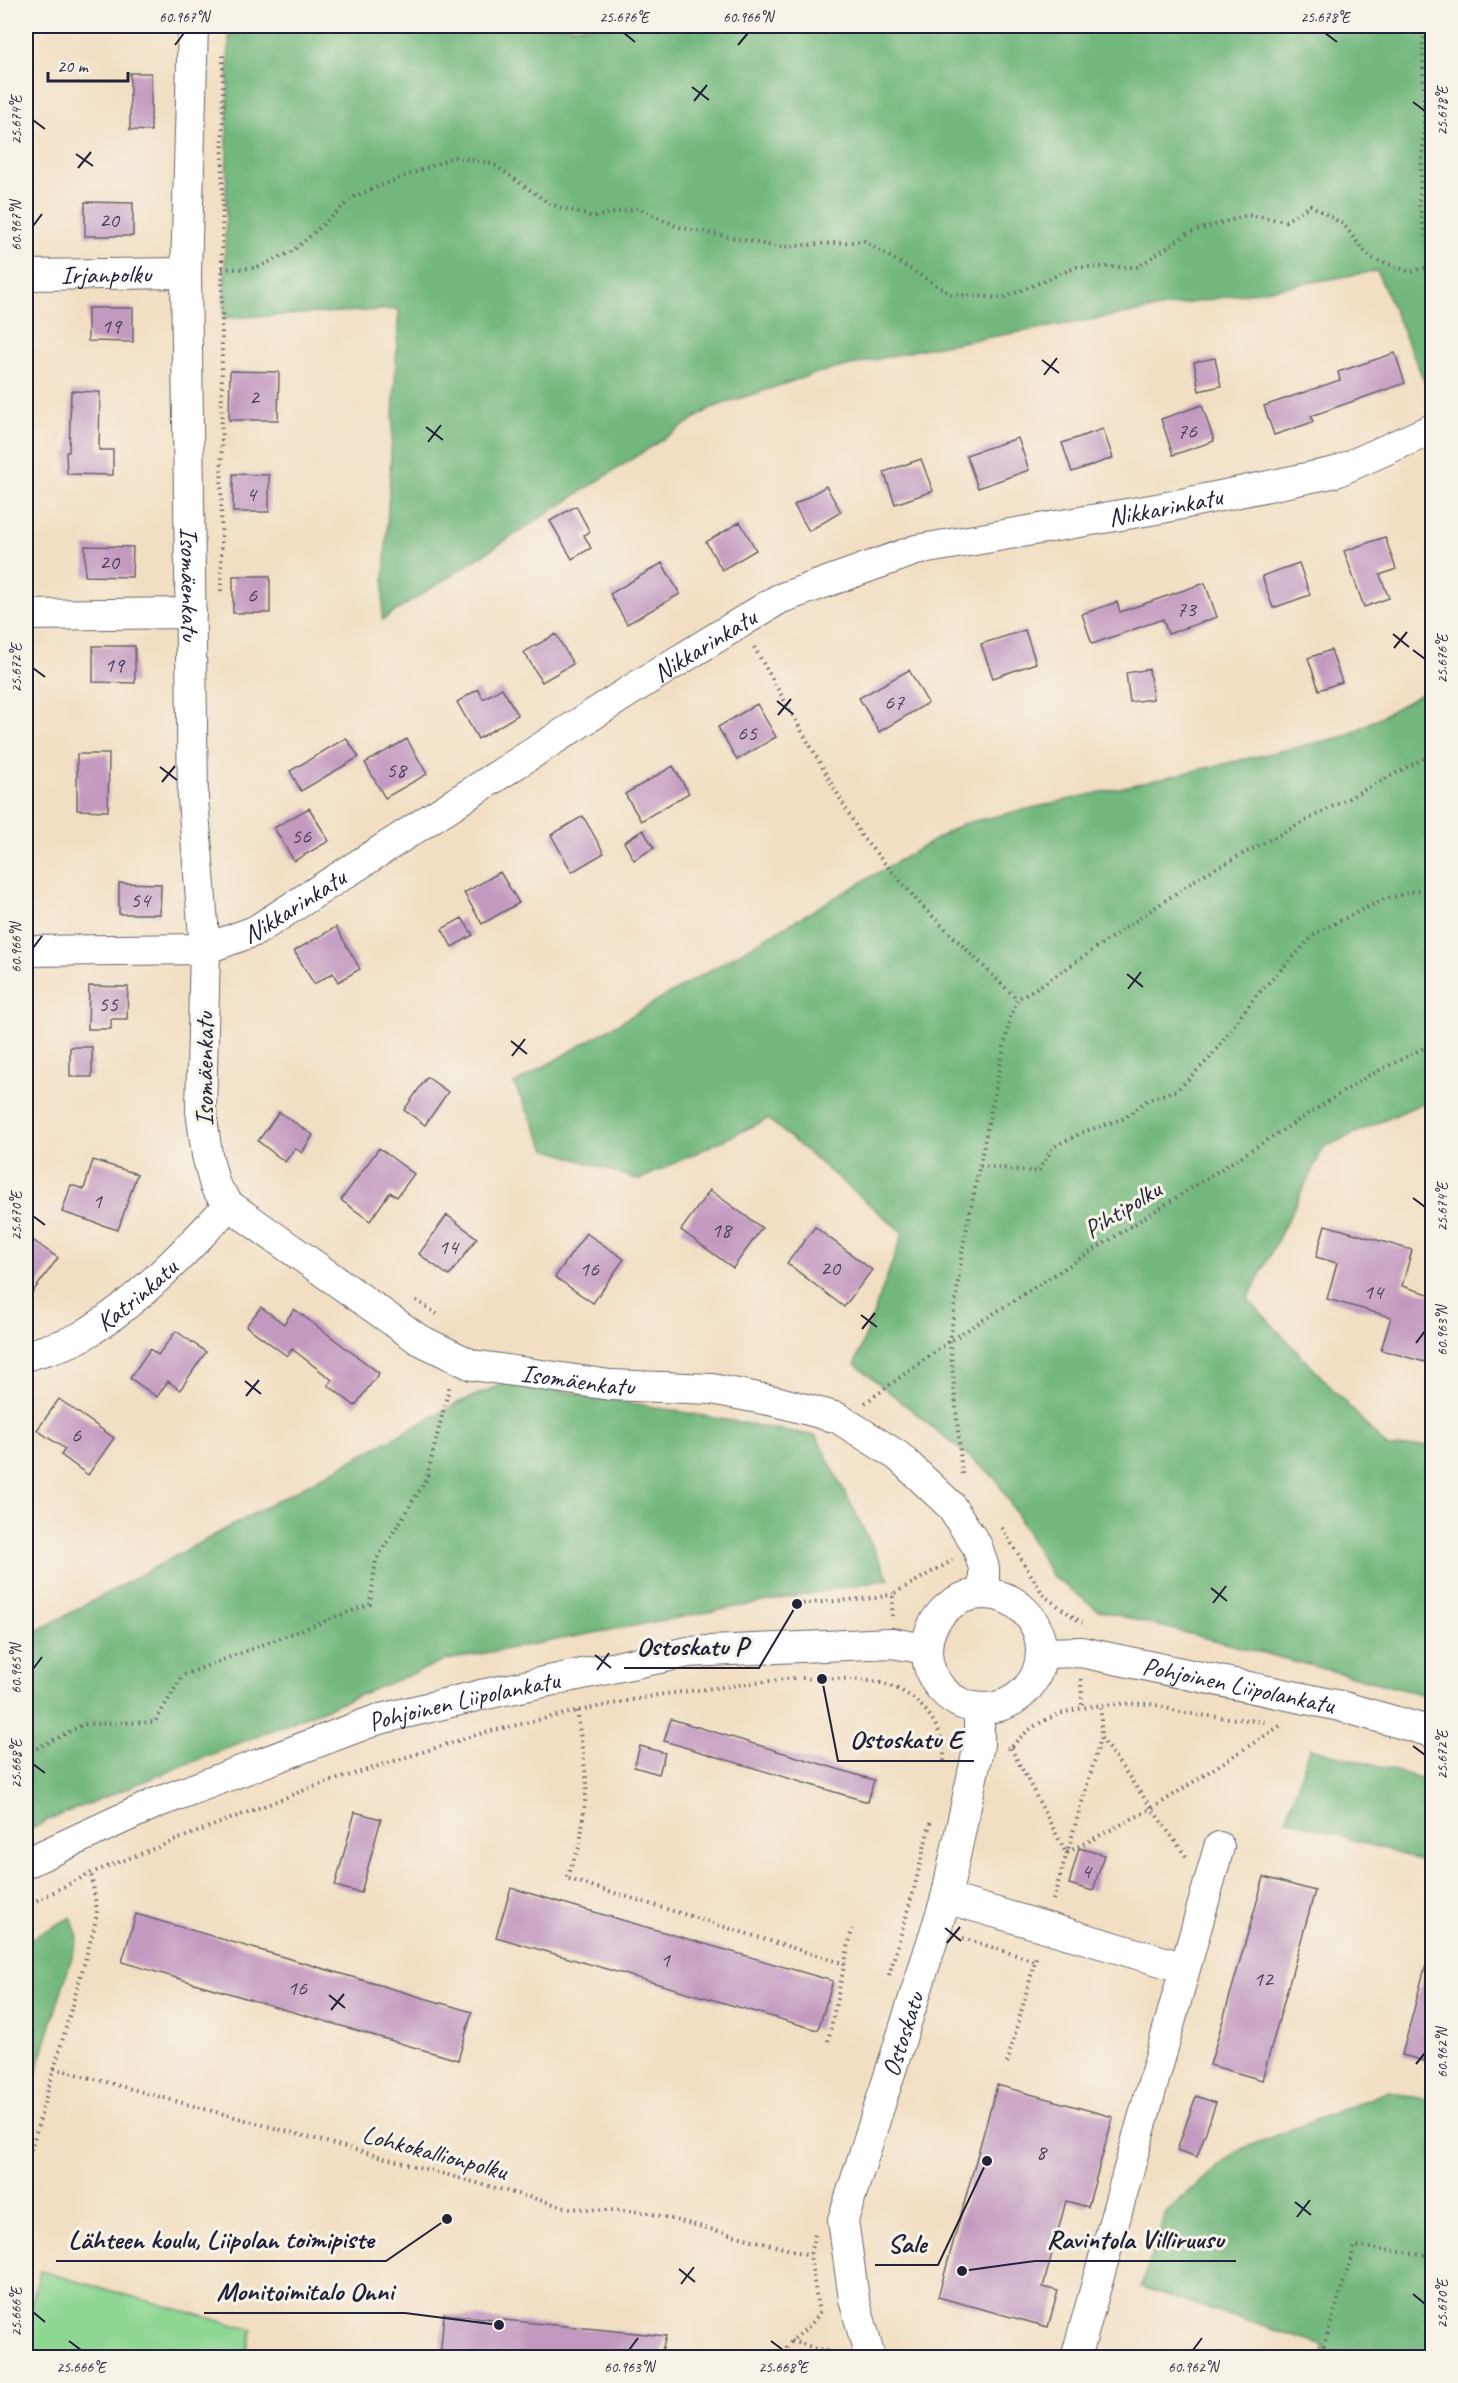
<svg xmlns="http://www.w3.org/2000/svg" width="1458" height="2383" viewBox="0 0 1458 2383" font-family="Caveat,sans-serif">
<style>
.green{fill:#8ed793;stroke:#587c67;stroke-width:1.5}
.forest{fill:#72b87d;stroke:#4a6d5c;stroke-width:1.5}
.building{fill:#c29ac0}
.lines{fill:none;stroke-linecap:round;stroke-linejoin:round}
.minor-casing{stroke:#6b646b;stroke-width:32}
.path{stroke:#6b646b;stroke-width:4;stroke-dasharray:1.5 4.5;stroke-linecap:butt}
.minor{stroke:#fff;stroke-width:30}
.ticks{fill:none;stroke:#22223b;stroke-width:2}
.labels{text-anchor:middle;stroke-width:6;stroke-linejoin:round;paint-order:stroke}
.number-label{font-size:22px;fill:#4a405c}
.street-label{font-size:26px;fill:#22223b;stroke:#f7f3e8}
.leader{fill:none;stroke:#22223b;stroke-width:2}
.callout-dot{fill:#22223b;stroke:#f7f3e8;stroke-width:2}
.callout-label{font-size:27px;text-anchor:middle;font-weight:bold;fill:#22223b;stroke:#f7f3e8;stroke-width:6;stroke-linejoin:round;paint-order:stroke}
.neatline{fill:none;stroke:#22223b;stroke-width:2}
.ticks-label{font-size:15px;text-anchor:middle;fill:#22223b}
</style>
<rect width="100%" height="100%" fill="#f7f3e8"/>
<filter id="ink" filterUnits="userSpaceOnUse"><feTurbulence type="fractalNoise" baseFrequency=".0167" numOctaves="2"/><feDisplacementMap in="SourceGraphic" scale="12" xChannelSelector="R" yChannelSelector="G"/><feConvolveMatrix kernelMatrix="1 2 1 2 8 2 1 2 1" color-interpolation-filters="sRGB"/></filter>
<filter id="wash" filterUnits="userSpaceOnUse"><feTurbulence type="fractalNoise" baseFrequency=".008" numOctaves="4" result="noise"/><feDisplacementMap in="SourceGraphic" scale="24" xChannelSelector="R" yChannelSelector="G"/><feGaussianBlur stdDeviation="1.35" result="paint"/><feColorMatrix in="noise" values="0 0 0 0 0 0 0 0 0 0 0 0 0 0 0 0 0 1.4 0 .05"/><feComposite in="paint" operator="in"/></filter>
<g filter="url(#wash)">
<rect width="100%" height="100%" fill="#f2dfc3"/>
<path class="green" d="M40 2271 253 2330 245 2357H26V2325Z"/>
<path class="forest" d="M229 26H1432V399L1377 271 926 348 817 373 711 408 382 620 399 309 224 318Z
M1432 688V1099L1324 1147 1248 1299 1388 1448 1432 1445V1697L1098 1610 1052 1576 996 1479 855 1364 903 1233 768 1119 639 1180 546 1149 514 1084 962 824 1346 736Z
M509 1381 816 1436 889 1579 447 1660 50 1819 26 1832V1637L458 1403Z
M1310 1748 1432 1781V1864L1286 1819Z
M71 1917 78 1937 26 2106V1941Z
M1389 2091 1432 2101V2357H1321L1324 2346 1141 2287 1166 2212 1236 2151Z"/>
<g id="blocks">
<path class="building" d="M130 73H151V131L130 130Z
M85 202 133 203V236H85Z
M88 308H133V342L88 341Z
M1395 353 1405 383 1311 416 1313 422 1274 435 1264 406 1340 380 1338 372Z
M1215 358 1221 386 1199 391 1194 362Z
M230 371 279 372 278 420H229Z
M71 391 100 392 99 450H113V475L67 474 66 452H69Z
M1202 405 1214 441 1173 455 1161 419Z
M1103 429 1113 458 1072 472 1062 443Z
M1018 438 1029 470 978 488 966 455Z
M921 459 933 491 895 504 884 472Z
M233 474 269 475V512H233Z
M826 486 841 512 809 531 794 505Z
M576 506 590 532 584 535 591 548 572 559 550 521Z
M740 522 756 550 722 570 706 542Z
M1385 537 1396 569 1380 575 1389 598 1364 607 1344 551Z
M85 546 133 547 132 577 85 576Z
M662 563 680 594 627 624 610 594Z
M1299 563 1310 595 1273 608 1262 576Z
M233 576H270V613H233Z
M1205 583 1217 617 1168 634 1163 619 1092 644 1082 614 1117 602 1120 612Z
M1025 630 1036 663 993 678 981 644Z
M556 634 573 664 542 682 524 652Z
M93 646H135V683L93 682Z
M1331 650 1342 682 1319 690 1308 658Z
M1149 669 1153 699 1130 702 1126 673Z
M909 670 928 703 879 732 859 698Z
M502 688 518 715 478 739 457 702 478 689 483 699Z
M757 704 776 737 737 760 718 727Z
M346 738 359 757 301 791 290 771Z
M407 739 427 774 385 798 365 763Z
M77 754H109L108 811 77 810Z
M673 766 689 793 641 821 625 794Z
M309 808 329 841 294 861 274 828Z
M583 816 604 853 572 872 551 835Z
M643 830 654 848 634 860 624 842Z
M500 872 519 903 482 924 464 893Z
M119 883 161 884 160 914H119Z
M462 918 473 935 452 947 442 929Z
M336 927 360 969 338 982 333 973 314 984 294 951Z
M89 986 128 987 127 1019H111V1029H88Z
M70 1047H92V1077H70Z
M427 1077 448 1092 425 1125 404 1110Z
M279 1112 313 1135 302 1153 295 1148 285 1162 258 1141Z
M379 1148 414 1174 397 1197 390 1192 370 1221 341 1200Z
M93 1160 137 1174 118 1230 62 1212 71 1185 84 1189Z
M710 1190 762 1228 733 1268 681 1230Z
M447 1215 477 1238 449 1276 419 1254Z
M1325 1225 1412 1250 1402 1286 1432 1295V1364L1381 1350 1391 1317 1327 1299 1337 1263 1316 1257Z
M815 1227 872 1270 844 1307 787 1263Z
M586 1233 624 1259 593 1303 555 1277Z
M34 1241 58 1258 26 1301V1252Z
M261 1307 284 1324 294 1309 379 1373 355 1406 328 1385 332 1380 292 1349 287 1356 246 1326Z
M176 1331 206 1352 180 1390 168 1381 157 1397 130 1378 150 1349 158 1355Z
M59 1399 114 1438 88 1475 61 1455 65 1449 37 1430Z
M671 1719 874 1780 868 1802 664 1741Z
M640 1746 665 1753 659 1774 634 1767Z
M355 1812 381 1819 361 1893 335 1886Z
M1079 1848 1104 1855 1093 1891 1069 1884Z
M1264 1877 1315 1891 1262 2080 1210 2065Z
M511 1888 833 1981 818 2030 496 1937Z
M136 1914 472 2012 458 2060 122 1962Z
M1425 1967 1432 1968V2063L1402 2055Z
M997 2085 1113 2117 1088 2207 1066 2201 1043 2287 1058 2291 1048 2327 938 2297Z
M1196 2096 1216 2103 1197 2157 1177 2150Z
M444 2314 666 2336 660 2358H440Z"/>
</g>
</g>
<g filter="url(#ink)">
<use href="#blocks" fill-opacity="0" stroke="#6b646b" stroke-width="1.5"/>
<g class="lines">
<defs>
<g id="minor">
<path id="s1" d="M193 26 186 273 193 800 205 949 201 1111 207 1155 215 1186 229 1205 418 1339 472 1365 610 1385 712 1389 779 1402 838 1418 898 1456 950 1505 977 1546 984 1568V1593"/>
<path id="s2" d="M26 275 186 273"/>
<path d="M26 615 191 613"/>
<path id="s3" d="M26 951 205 949 255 931 639 685 779 599 916 550 1162 508 1336 472 1432 429"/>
<path id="s4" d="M26 1356C43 1350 65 1346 82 1336 138 1302 184 1253 229 1205"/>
<circle cx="984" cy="1651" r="57"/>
<path id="s5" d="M1042 1653 1081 1652 1340 1706 1432 1732"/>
<path id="s6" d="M26 1863 156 1803 376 1720 481 1695 688 1652 892 1643 926 1649"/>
<path d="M946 1898 1185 1968"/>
<path id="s7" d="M870 2358 854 2299 843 2220 946 1898 979 1745V1709"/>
<path d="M1076 2358 1219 1847"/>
</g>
</defs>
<use href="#minor" class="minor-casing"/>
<path class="path" d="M1427 26 1423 43 1424 133 1419 204 1432 262
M222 269 256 268 293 251 355 196 454 157 493 164 550 204 593 217 638 208 678 227 778 247 864 241 951 294 1003 298 1077 267H1138L1188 233 1248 215 1286 221 1310 205 1343 224 1369 257 1410 272 1432 266
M221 591 223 53
M754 647 862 837 922 906 1017 999
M980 1166 1038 1172 1053 1147 1083 1132 1125 1118 1147 1100 1177 1090 1210 1058 1255 997 1316 933 1384 899 1432 887
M416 1300 437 1314
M865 1403 950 1341 1368 1076 1432 1044
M962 1474 950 1341 963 1246 1010 1018 1017 999 1048 981 1201 876 1432 754
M1002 1528 1044 1596 1082 1623
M797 1604 875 1598 893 1594
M892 1616 893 1594 953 1560
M802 1678C852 1680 900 1672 932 1719 940 1732 945 1747 944 1763
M1081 1679 1082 1708
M577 1711 587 1784 580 1845 566 1878 845 1964
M1101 1738 1188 1859
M1007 1748H1011C1042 1707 1101 1702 1149 1704 1161 1705 1173 1711 1185 1713 1212 1717 1240 1719 1267 1722
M1011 1748 1066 1853 1153 1808 1283 1724
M26 1754 84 1724 155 1722 183 1675 370 1604 376 1560 426 1480 450 1384
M1053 1900 1101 1738V1706
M26 1906 91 1873 310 1788 479 1734 577 1711 658 1695 794 1678
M963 1938 1035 1961
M889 1975 914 1889 931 1820
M828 2041 852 1929
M1007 2063 1037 1954
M54 2068 569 2208 645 2212 810 2255
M26 2167 94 1929 97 1911 91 1873
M791 2341 841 2355
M780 2358C790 2336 810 2331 819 2313L810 2255 815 2233
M1320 2358 1355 2246 1432 2256"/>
<use href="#minor" class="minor"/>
</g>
</g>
<path class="ticks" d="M624 33 635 42M1325 33 1337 42M175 45 184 33M738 45 748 33M692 87 709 100M694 101 707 85M1413 102 1425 111M33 120 45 129M76 154 93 166M78 168 91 152M33 226 42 214M1042 360 1059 373M1044 375 1057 358M426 427 443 440M428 442 441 425M1393 634 1409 647M1394 648 1407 632M1413 650 1425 659M33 668 45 677M777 701 793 714M778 715 791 699M160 767 177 780M162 782 175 766M33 948 42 936M1127 974 1143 987M1128 989 1141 972M511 1041 527 1054M512 1056 525 1039M1413 1198 1425 1207M33 1216 45 1225M861 1315 877 1327M862 1329 875 1313M1416 1343 1425 1331M245 1381 261 1394M246 1396 259 1380M1211 1588 1227 1601M1213 1603 1226 1586M595 1655 611 1668M33 1669 42 1657M597 1670 609 1653M1413 1746 1425 1755M33 1764 45 1773M945 1928 961 1941M947 1943 960 1927M329 1995 345 2008M331 2010 344 1994M1416 2064 1425 2053M1295 2202 1311 2215M1297 2217 1310 2200M679 2269 695 2282M681 2284 694 2267M1413 2294 1425 2304M33 2312 45 2322M69 2341 81 2350M771 2341 783 2350M629 2350 638 2338M1193 2350 1202 2338"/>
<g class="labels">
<g class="number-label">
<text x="109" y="227">20</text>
<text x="111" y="333">19</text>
<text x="254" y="404">2</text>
<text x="1187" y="438">76</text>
<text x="251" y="501">4</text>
<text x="109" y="569">20</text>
<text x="252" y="602">6</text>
<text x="1186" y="616">73</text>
<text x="114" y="672">19</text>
<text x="894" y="709">67</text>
<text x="747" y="740">65</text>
<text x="396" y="777">58</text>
<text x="301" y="843">56</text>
<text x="140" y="907">54</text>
<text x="108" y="1011">55</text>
<text x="97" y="1208">1</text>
<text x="721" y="1237">18</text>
<text x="448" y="1254">14</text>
<text x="830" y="1275">20</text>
<text x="589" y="1276">16</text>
<text x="1373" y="1299">14</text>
<text x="76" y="1442">6</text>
<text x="1086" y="1878">4</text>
<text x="665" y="1967">1</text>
<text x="1263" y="1986">12</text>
<text x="297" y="1995">16</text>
<text x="1041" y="2159">8</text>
</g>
<g class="street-label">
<text dy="9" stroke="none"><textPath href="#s2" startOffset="80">Irjanpolku</textPath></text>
<text dy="9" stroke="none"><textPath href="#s3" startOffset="1251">Nikkarinkatu</textPath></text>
<text dy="9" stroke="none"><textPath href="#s1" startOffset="558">Isomäenkatu</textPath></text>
<text dy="9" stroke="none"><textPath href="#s3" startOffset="765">Nikkarinkatu</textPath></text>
<text dy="9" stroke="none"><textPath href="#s3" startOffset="279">Nikkarinkatu</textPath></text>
<text transform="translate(204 1069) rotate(-90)" y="9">Isomäenkatu</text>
<text transform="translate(1122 1209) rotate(-32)" y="9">Pihtipolku</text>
<text dy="9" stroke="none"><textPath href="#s4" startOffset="128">Katrinkatu</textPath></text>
<text dy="9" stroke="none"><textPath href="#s1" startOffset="1584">Isomäenkatu</textPath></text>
<text dy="9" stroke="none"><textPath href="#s5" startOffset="200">Pohjoinen Liipolankatu</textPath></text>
<text dy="9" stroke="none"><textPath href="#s6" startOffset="468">Pohjoinen Liipolankatu</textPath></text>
<text dy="9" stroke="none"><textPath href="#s7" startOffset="336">Ostoskatu</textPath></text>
<text transform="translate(435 2152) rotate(15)" y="9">Lohkokallionpolku</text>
</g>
</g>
<path class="leader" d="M797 1604L759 1668H624M822 1679L838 1761H974M962 2271L1035 2261H1236M447 2219L386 2261H56M987 2161L938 2265H875M499 2325L405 2313H204"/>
<g class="callout-dot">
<circle cx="797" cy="1604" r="6"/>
<circle cx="822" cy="1679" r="6"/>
<circle cx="962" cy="2271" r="6"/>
<circle cx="447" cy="2219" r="6"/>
<circle cx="987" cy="2161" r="6"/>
<circle cx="499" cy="2325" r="6"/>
</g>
<g class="callout-label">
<text x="692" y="1655">Ostoskatu P</text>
<text x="906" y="1748">Ostoskatu E</text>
<text x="1135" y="2248">Ravintola Villiruusu</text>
<text x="221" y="2248">Lähteen koulu, Liipolan toimipiste</text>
<text x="907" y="2252">Sale</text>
<text x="305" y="2300">Monitoimitalo Onni</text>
</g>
<rect width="1458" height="2383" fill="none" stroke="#f7f3e8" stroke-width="66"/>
<path d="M48 72v9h80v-9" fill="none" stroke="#22223b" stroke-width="3"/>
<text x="57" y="72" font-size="18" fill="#22223b" stroke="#f7f3e8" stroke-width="4.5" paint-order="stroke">20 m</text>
<rect x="33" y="33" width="1392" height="2317" class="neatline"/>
<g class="ticks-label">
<text x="184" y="22">60.967°N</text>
<text x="624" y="22">25.676°E</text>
<text x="748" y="22">60.966°N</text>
<text x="1325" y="22">25.678°E</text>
<text transform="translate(1442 111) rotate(-90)" y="5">25.678°E</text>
<text transform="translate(16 120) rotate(-90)" y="5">25.674°E</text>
<text transform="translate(16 226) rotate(-90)" y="5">60.967°N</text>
<text transform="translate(1442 659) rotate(-90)" y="5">25.676°E</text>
<text transform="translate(16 668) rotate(-90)" y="5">25.672°E</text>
<text transform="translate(16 948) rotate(-90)" y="5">60.966°N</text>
<text transform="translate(1442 1207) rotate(-90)" y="5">25.674°E</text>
<text transform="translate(16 1216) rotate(-90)" y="5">25.670°E</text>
<text transform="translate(1442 1331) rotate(-90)" y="5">60.963°N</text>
<text transform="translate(16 1669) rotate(-90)" y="5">60.965°N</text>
<text transform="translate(1442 1755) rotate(-90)" y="5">25.672°E</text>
<text transform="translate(16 1764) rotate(-90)" y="5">25.668°E</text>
<text transform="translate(1442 2053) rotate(-90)" y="5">60.962°N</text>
<text transform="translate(1442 2304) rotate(-90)" y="5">25.670°E</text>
<text transform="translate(16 2312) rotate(-90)" y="5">25.666°E</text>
<text x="81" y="2372">25.666°E</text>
<text x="629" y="2372">60.963°N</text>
<text x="783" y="2372">25.668°E</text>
<text x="1193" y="2372">60.962°N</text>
</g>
</svg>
